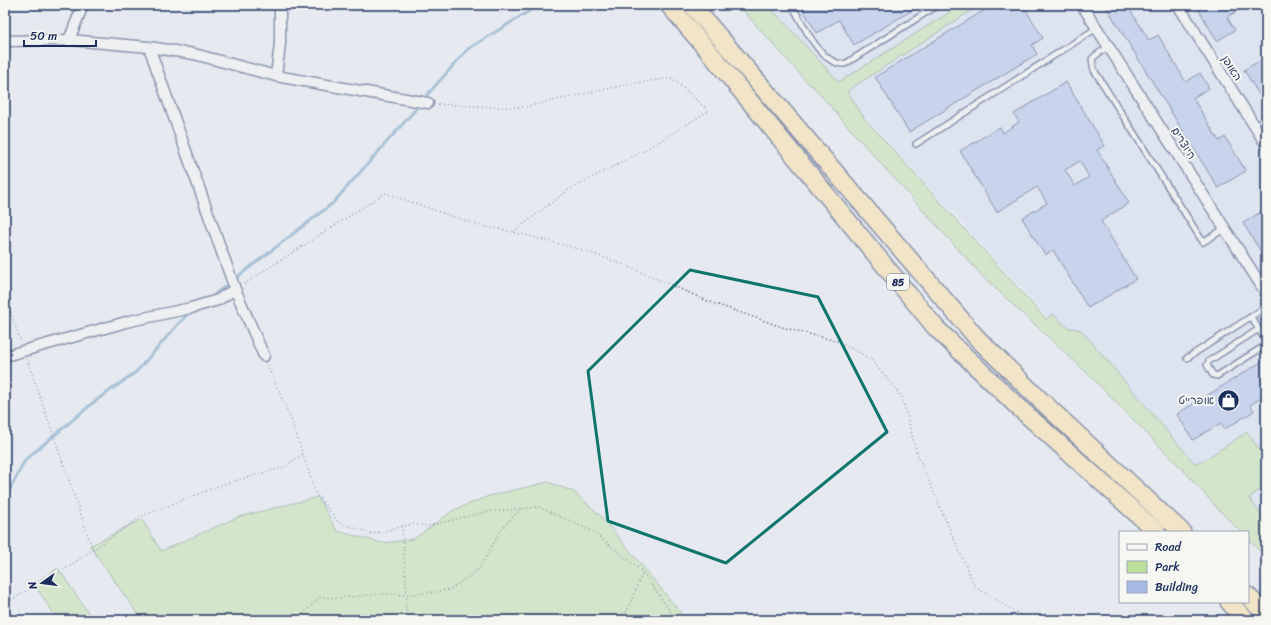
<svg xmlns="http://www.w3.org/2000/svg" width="1271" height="625" viewBox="0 0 1271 625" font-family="Sriracha,'Playpen Sans Hebrew',sans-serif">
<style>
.built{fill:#d2dbed}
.green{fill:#bce09b;stroke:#6c887c}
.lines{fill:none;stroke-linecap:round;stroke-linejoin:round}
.stream{stroke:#6394b9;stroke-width:3}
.building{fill:#a5b8e6;stroke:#1b2f5e;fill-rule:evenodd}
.service-casing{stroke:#1b2f5e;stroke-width:8}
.minor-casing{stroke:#1b2f5e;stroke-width:13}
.trunk-casing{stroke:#1b2f5e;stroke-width:20}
.path{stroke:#1b2f5e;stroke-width:1.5;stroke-dasharray:1 3;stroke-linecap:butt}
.service{stroke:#f6f6f2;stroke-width:5}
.minor{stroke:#f6f6f2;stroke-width:10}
.trunk{stroke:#fedd96;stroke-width:17}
.marked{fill:none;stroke:#0f766e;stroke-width:3;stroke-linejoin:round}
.labels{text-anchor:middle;stroke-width:4;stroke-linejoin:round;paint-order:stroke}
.shield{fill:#f6f6f2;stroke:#5d6b8a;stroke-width:1}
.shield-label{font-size:10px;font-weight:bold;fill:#1b2f5e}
.street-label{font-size:11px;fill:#1b2f5e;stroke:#f6f6f2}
.poi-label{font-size:11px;fill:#1b2f5e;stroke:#f6f6f2;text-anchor:end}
</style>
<rect width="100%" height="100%" fill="#e6eaf0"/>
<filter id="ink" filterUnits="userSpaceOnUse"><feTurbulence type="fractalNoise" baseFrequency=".025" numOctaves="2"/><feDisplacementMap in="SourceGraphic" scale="8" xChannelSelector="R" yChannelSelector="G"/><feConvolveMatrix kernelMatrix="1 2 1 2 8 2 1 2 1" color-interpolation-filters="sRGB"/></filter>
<g filter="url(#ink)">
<path class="built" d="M764 5H1266V556L1248 532H1244Z"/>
<path class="green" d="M738 5H768L839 82 961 5H980L847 91 865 119 1046 319 1053 314 1067 327 1081 330 1194 463 1206 459 1247 432 1266 459V485L1249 498 1266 522V557L1248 539V532H1241L1217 508 1187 474 1085 371 983 277 857 137 813 86 808 83Z
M548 482 574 492 601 516 687 620H142L90 546 142 519 161 551 238 517 318 497 337 531 383 543 414 539 452 511 489 496Z
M58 568 93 620H58L34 584Z"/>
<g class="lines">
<path class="stream" d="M427 95 468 49 539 5
M214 295 333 203 416 109
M5 499 25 460 94 402 136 372 181 321 186 316"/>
</g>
<path class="building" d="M800 5H921L854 45 839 20 817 33Z
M993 5H1007L1011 11 1023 5 1043 38 1032 45 1037 54 909 132 875 77Z
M1105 5H1127L1149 40 1158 35 1186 82 1200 73 1209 88 1193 98 1219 141 1225 137 1246 171 1218 188Z
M1196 5H1247L1227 17 1235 30 1217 41Z
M1266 57V106L1244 70Z
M1066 82 1105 146 1097 150 1129 203 1101 221 1136 279 1088 308 1053 250 1045 255 1022 218 1047 203 1037 187 997 212 960 151 1000 127 1003 133 1019 122 1014 114ZM1080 161 1089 177 1075 186 1065 170Z
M1266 209V260L1243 223Z
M1266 359V395L1250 405 1254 411 1225 429 1221 423 1193 440 1177 414Z"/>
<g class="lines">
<defs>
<path id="service" d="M792 5C803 24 820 65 845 64L938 5
M1109 46 1095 56 1092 59 1094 70 1203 242 1224 229
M916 144 1097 28
M1251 317 1266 341
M1259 329 1209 361 1207 365 1213 375 1217 376 1266 345
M1187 358 1266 307"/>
<path id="minor" d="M1082 5 1266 293
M1178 5 1266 144
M1266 5V6
M69 40 83 5
M5 41 69 40 149 47 194 54 276 76 428 103
M149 47 235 289 264 356
M276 76 280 44V5
M5 356 130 321 191 308 218 300 235 289"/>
<path id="trunk" d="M669 5 715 59 936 328 1017 406 1157 532
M692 5 977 338 1033 393 1182 532
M1248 596 1266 615
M1229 602 1246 620"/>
</defs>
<use href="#service" class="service-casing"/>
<use href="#minor" class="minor-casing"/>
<use href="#trunk" class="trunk-casing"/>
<path class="path" d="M438 104 495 107H524L630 84 672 78 709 111 640 153 568 190 514 232
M244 284 385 193 477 225 513 232 583 250 627 266 710 302 785 328 837 341 871 359 902 397 917 454 975 587 1029 620
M5 297 21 342
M27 359 93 550
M267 365 291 419 316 494 339 523 373 534 412 524 427 526 486 512 539 507 592 531 643 572
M402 526 407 595 405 620
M5 584 11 600 5 605
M11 600 71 565 142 516 224 484 285 467 302 454
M297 620 320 597 339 598 380 594 407 595 449 590 479 569 503 527 522 508
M623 620 643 572 676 620"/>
<use href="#service" class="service"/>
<use href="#minor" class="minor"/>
<use href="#trunk" class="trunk"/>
</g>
</g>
<path d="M0 0H1271V625H0ZM690 270 818 297 887 432 726 563 608 521 588 371Z" fill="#e6eaf0" fill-opacity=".55" fill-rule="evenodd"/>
<path class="marked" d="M690 270 818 297 887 432 726 563 608 521 588 371Z"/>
<defs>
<symbol id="shop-disc" viewBox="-11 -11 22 22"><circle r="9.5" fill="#1b2f5e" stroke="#f6f6f2"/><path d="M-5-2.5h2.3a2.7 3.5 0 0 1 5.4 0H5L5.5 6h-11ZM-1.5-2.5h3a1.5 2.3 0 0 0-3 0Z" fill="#fff"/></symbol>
</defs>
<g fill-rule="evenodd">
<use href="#shop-disc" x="1216" y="388" width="25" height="25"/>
</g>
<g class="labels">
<rect class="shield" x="887" y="274" width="22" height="16" rx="3"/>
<g class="shield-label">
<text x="898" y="286">85</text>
</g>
<g class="street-label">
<text transform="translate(1232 68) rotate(58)" y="4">האופן</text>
<text transform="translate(1184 143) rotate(58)" y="4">היוצרים</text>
</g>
<g class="poi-label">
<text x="1214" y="404">אופרייט</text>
</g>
</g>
<rect width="1271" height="625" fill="none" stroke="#f6f6f2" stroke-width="20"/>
<rect x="10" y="10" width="1251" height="605" fill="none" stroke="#1b2f5e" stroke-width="1.5" filter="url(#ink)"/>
<rect x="1119" y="531" width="130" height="72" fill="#f6f6f2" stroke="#9ea6b7"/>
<rect x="1127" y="544" width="20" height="6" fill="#f6f6f2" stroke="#9ea6b7"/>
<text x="1155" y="551" font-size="12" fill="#1b2f5e">Road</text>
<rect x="1127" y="561" width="20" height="12" fill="#bce09b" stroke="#9ea6b7"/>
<text x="1155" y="571" font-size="12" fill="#1b2f5e">Park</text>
<rect x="1127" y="581" width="20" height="12" fill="#a5b8e6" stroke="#9ea6b7"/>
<text x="1155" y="591" font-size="12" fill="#1b2f5e">Building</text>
<g transform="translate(42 583) rotate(256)" stroke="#f6f6f2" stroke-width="3" paint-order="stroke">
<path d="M0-3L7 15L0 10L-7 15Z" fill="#1b2f5e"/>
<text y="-6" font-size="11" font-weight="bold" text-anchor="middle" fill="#1b2f5e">N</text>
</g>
<path d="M24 40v6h72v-6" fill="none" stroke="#1b2f5e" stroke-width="2"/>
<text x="30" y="40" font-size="12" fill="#1b2f5e" stroke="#f6f6f2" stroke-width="3" paint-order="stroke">50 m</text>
</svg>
